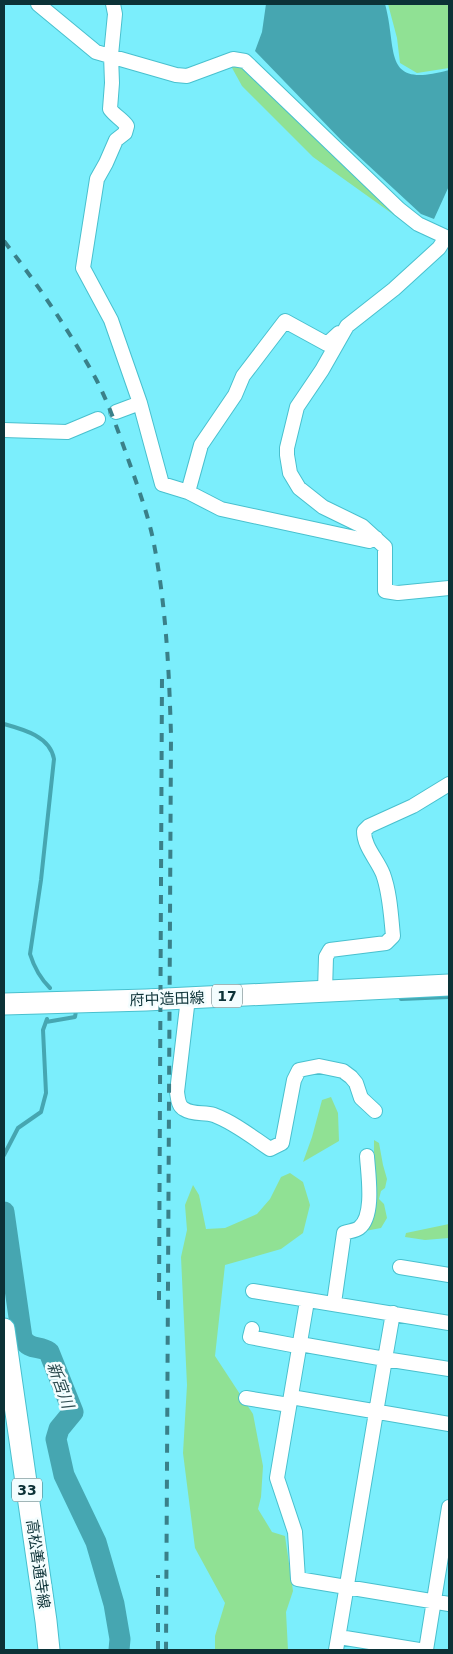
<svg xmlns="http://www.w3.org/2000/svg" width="453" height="1654" viewBox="0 0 453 1654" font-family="'DejaVu Sans','Noto Sans JP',sans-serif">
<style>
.green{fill:#90e194}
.water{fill:#46a6b1}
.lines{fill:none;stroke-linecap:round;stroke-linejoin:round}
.stream{stroke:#46a6b1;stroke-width:4}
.river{stroke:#46a6b1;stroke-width:21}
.minor-casing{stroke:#49c0ce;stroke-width:16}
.primary-casing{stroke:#49c0ce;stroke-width:23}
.minor{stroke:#fff;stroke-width:14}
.primary{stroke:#fff;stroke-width:21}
.rail{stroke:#3a8089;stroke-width:4;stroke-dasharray:9 9;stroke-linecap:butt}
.labels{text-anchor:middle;stroke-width:5;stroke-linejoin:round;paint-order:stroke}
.shield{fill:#f3fdfe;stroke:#516f73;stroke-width:1}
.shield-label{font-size:14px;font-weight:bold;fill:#0c3237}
.street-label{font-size:15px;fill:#0c3237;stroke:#f3fdfe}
.water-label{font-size:16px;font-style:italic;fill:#2f4d51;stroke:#f3fdfe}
</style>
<rect width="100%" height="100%" fill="#7beefc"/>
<path class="green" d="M388 4H449V68L417 73 400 63 397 38Z
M239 65 415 230 313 157 242 86 231 66Z
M331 1097 338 1113 339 1141 303 1162 312 1137 322 1100Z
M374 1140 379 1143 383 1165 387 1179 385 1188 381 1191 379 1199 384 1204 387 1218 381 1228 365 1231 374 1152Z
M290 1173 303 1182 310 1205 303 1233 281 1249 225 1265 215 1356 253 1414 263 1466 261 1497 258 1509 272 1532 285 1536 293 1591 286 1612 288 1650H215V1636L225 1603 195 1548 183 1453 187 1385 181 1257 187 1230 185 1205 193 1185 199 1195 206 1229 225 1228 257 1214 270 1199 281 1177Z
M449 1224V1238L425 1240 405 1237 406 1233Z"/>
<path class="water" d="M266 4H385C398 51 381 89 449 70V186L434 219 421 214 342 141 255 51 262 32Z"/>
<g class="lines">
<path class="stream" d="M4 724C22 729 50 736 54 759L41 880 30 954C34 967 40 978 50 988
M401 999 449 997
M46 1022 75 1017 76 1011H79
M4 1155 18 1128 41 1112 46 1093 43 1030 47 1019"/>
<path class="river" d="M4 1212 22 1338C30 1351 39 1345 49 1352L73 1412 59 1429 56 1439 64 1475 96 1542 114 1604 120 1639 119 1650"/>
<defs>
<path id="minor" d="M38 4 96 52 176 75 187 76 233 59 245 61 399 209 418 224 446 237 439 248 394 289 347 326 322 370 297 407 287 448V455L290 473 299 488 323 507 362 526 385 547V591L398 593 449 588
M113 4 115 14 111 55 112 83 110 109C115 116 122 119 127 126L125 133 116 140 106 163 97 179 83 268 111 320 140 403 162 484 188 492 221 509 369 541 376 538
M116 412 140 403
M4 430 67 432 98 419
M188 492 201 445 235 395 243 376 285 321 327 344 339 333
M325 991 326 957 330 950 386 943 393 936C391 916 390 893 383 874 377 859 364 847 364 831L369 826 413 806 449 784
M188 998 177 1092C178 1098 178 1106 184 1109 193 1115 204 1112 214 1115 235 1123 252 1137 270 1149L282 1143 294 1080 299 1070 319 1066 343 1071 351 1077 356 1083 361 1098 375 1111
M400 1267 449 1275
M253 1291 449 1323
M307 1301 277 1478 295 1532 298 1579 449 1604
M334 1303 344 1233C349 1231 355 1231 359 1228 375 1216 368 1174 367 1156
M252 1329 250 1337 292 1345 300 1344 385 1359 393 1313
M291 1397 449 1424
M246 1398 289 1405
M339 1637 419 1650
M336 1650 385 1359 449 1369
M426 1650 449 1507"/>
<path id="primary" d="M4 1004 146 1000 449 985
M4 1329 46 1621 49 1650"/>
</defs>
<use href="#minor" class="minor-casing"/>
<use href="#primary" class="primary-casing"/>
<use href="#minor" class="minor"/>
<use href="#primary" class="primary"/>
<path class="rail" d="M4 241C38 285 69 330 96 379 111 408 121 440 132 470 140 493 148 516 153 539 166 604 169 669 171 735L166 1650
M159 1300 162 675
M158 1650V1575"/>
</g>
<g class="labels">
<g class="shield">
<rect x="212" y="984.5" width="30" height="23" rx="4"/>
<rect x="12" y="1478.5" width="30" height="23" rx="4"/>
</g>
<g class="shield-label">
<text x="227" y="1001">17</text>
<text x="27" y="1495">33</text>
</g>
<g class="street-label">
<text transform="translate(167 999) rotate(-2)" y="5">府中造田線</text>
<text transform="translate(38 1564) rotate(82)" y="5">高松善通寺線</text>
</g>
<g class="water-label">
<text transform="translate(61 1385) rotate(70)" y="6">新宮川</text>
</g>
</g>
<rect width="453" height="1654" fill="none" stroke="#0c3237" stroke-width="10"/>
</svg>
